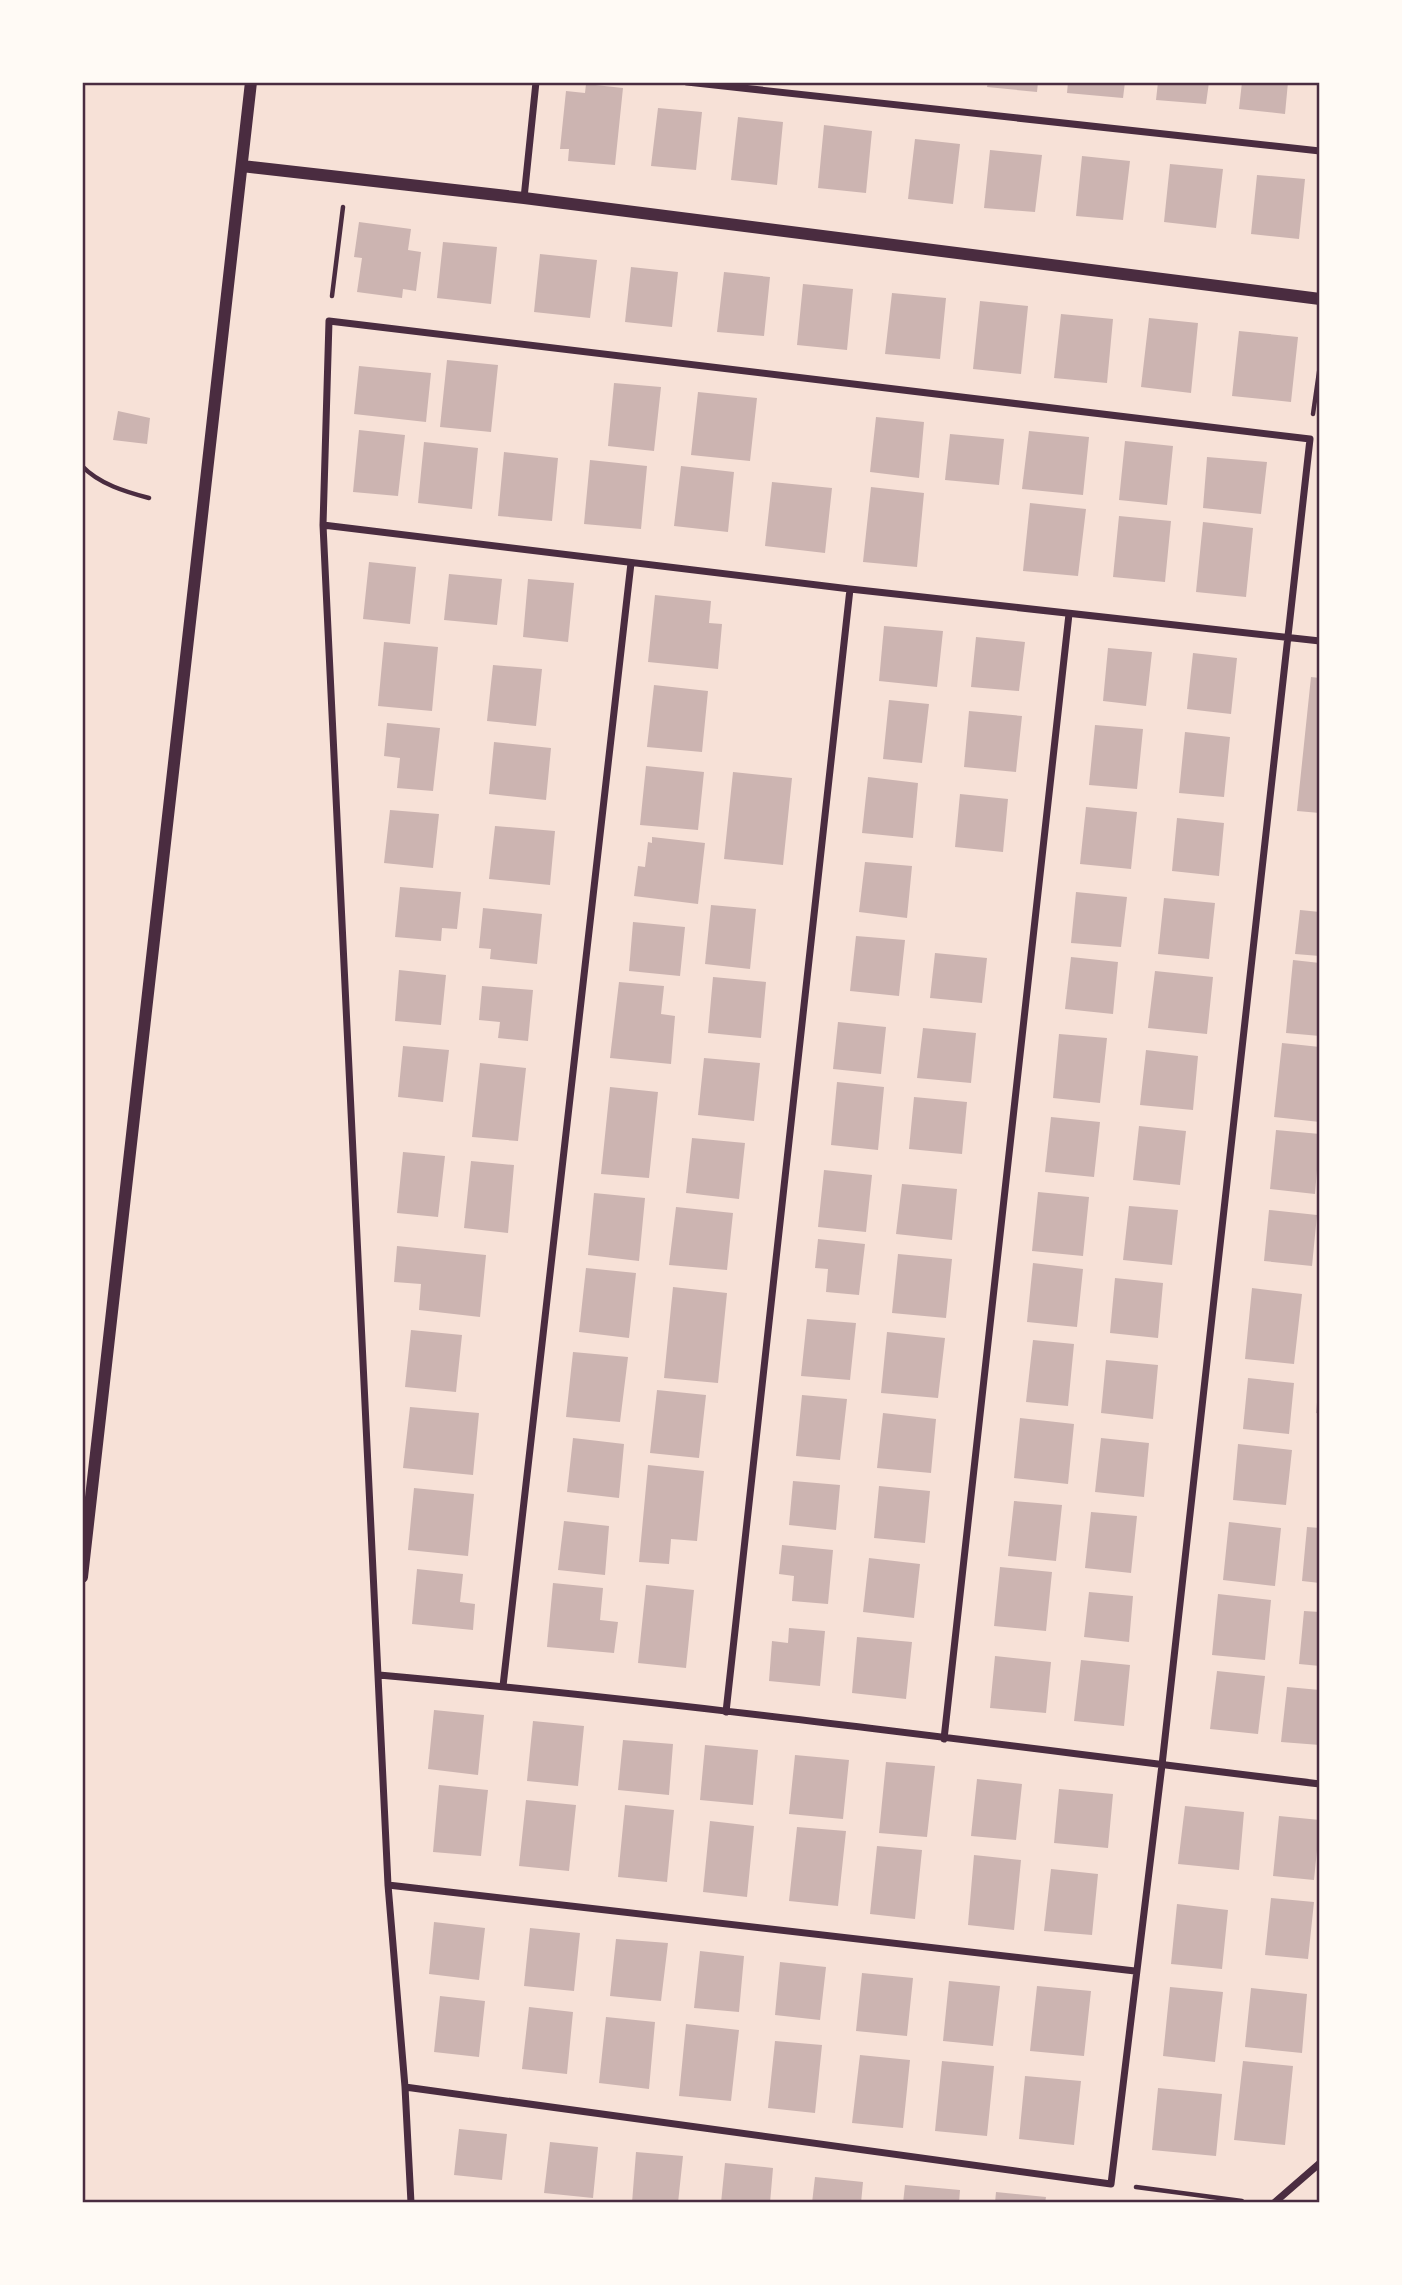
<svg xmlns="http://www.w3.org/2000/svg" width="1402" height="2285" viewBox="0 0 1402 2285" font-family="Ubuntu,sans-serif">
<style>
.building{fill:#ccb4b1}
.lines{fill:none;stroke-linecap:round;stroke-linejoin:round}
.path{stroke:#4a2c40;stroke-width:4.5}
.minor{stroke:#4a2c40;stroke-width:7}
.tertiary{stroke:#4a2c40;stroke-width:12}
.neatline{fill:none;stroke:#4a2c40;stroke-width:2.5}
</style>
<rect width="100%" height="100%" fill="#f7e1d7"/>
<path class="building" d="M988 82H1038L1037 92 987 87Z
M1068 82H1125L1123 98 1067 93Z
M1158 82H1209L1206 104 1156 100Z
M1242 82H1288L1285 114 1239 109Z
M586 84 623 88 615 165 568 161 569 149H560L566 91 585 93Z
M658 108 702 112 696 170 651 166Z
M738 117 783 122 777 185 731 180Z
M824 125 872 131 866 193 818 188Z
M915 139 960 144 953 204 908 199Z
M990 150 1042 155 1035 212 984 208Z
M1082 156 1130 161 1123 220 1076 216Z
M1170 164 1223 169 1216 228 1164 222Z
M1257 175 1305 179 1299 239 1251 234Z
M359 222 411 229 408 250 421 252 416 291 403 289 402 298 357 292 362 258 354 257Z
M443 242 497 247 491 304 437 298Z
M540 254 597 260 590 318 534 312Z
M631 267 678 272 672 327 625 322Z
M724 272 770 277 764 336 717 332Z
M803 284 853 289 847 350 797 345Z
M892 293 946 298 940 359 885 354Z
M980 301 1028 306 1021 374 973 369Z
M1061 314 1113 319 1107 383 1054 378Z
M1149 318 1198 323 1191 393 1141 387Z
M1239 331 1298 337 1291 402 1232 396Z
M447 360 498 365 491 432 440 427Z
M359 366 431 373 426 422 354 414Z
M614 383 661 387 654 451 608 446Z
M698 392 757 398 750 461 691 455Z
M118 411 150 418 147 444 113 440Z
M876 417 924 422 919 478 870 472Z
M359 430 405 435 398 496 353 492Z
M1029 431 1089 437 1083 495 1022 489Z
M950 434 1004 439 999 485 945 480Z
M1125 441 1173 446 1167 505 1119 500Z
M424 442 478 448 472 509 418 503Z
M504 452 558 458 552 521 498 516Z
M1207 457 1267 462 1261 514 1203 508Z
M590 460 647 466 641 529 584 524Z
M681 466 734 472 728 532 674 526Z
M772 482 832 488 825 553 765 546Z
M871 487 924 493 917 567 863 562Z
M1030 503 1086 509 1078 576 1023 571Z
M1119 516 1171 521 1165 582 1113 577Z
M1203 522 1253 528 1246 597 1196 592Z
M369 562 416 567 410 624 363 619Z
M449 574 502 579 497 625 444 620Z
M528 579 574 583 568 642 523 637Z
M655 595 711 601 709 623 722 624 718 669 648 662Z
M884 626 943 631 937 687 879 681Z
M976 637 1025 642 1019 691 971 687Z
M384 642 438 647 432 711 378 706Z
M1108 648 1152 652 1146 706 1103 701Z
M1193 653 1237 658 1231 714 1187 709Z
M493 665 542 669 536 726 487 721Z
M1311 677 1320 678V813L1297 811Z
M654 685 708 691 702 752 647 747Z
M889 700 929 704 922 763 883 759Z
M969 711 1022 716 1016 772 964 767Z
M387 723 440 728 433 791 397 788 400 758 384 756Z
M1095 725 1143 729 1137 789 1089 785Z
M1185 732 1230 737 1224 797 1179 793Z
M494 742 551 748 546 800 489 794Z
M646 766 704 772 698 830 640 825Z
M733 772 792 778 783 865 724 859Z
M868 777 918 783 913 838 862 833Z
M960 794 1008 799 1003 852 955 847Z
M1086 807 1137 812 1131 869 1080 864Z
M390 810 439 814 433 868 384 863Z
M1177 818 1224 823 1219 876 1172 871Z
M495 826 555 831 550 885 489 879Z
M652 837 705 843 698 904 634 896 638 866 645 867 648 842 652 843Z
M865 862 912 866 907 918 859 912Z
M400 887 461 892 457 929 442 928 441 941 395 937Z
M1076 892 1127 897 1121 947 1071 943Z
M1164 898 1215 903 1209 959 1158 954Z
M711 905 756 909 750 969 705 964Z
M483 908 542 914 537 964 490 959 491 949 479 948Z
M1300 910 1320 912V956L1295 954Z
M633 922 685 927 680 976 629 971Z
M856 936 905 940 899 996 850 991Z
M935 953 987 958 982 1003 930 998Z
M1071 957 1118 962 1113 1014 1065 1009Z
M1293 960 1320 963V1036L1286 1033Z
M399 970 446 975 441 1025 395 1021Z
M1155 971 1213 977 1207 1034 1148 1028Z
M713 977 766 982 761 1038 708 1033Z
M619 982 664 986 661 1014 675 1016 671 1064 610 1058Z
M482 986 533 990 528 1041 498 1038 500 1022 479 1020Z
M838 1022 886 1027 881 1074 833 1069Z
M923 1028 976 1033 971 1083 917 1078Z
M1059 1034 1107 1038 1100 1103 1053 1098Z
M1282 1043 1320 1047V1122L1274 1117Z
M403 1046 449 1050 443 1102 398 1097Z
M1146 1050 1198 1056 1193 1110 1140 1105Z
M704 1058 760 1063 754 1121 698 1115Z
M480 1063 526 1068 518 1141 472 1137Z
M837 1082 884 1087 878 1150 831 1145Z
M610 1087 658 1092 649 1178 601 1174Z
M914 1097 967 1102 962 1154 909 1149Z
M1051 1117 1100 1122 1094 1177 1045 1172Z
M1139 1126 1186 1131 1180 1185 1133 1180Z
M1276 1130 1320 1134 1315 1194 1270 1189Z
M692 1138 745 1143 739 1199 686 1193Z
M403 1152 445 1156 438 1217 397 1213Z
M471 1161 514 1165 508 1233 464 1228Z
M824 1170 872 1175 866 1232 818 1227Z
M902 1184 957 1189 952 1240 896 1234Z
M1038 1192 1089 1197 1083 1256 1032 1251Z
M594 1193 645 1198 639 1261 588 1255Z
M1129 1206 1178 1210 1172 1265 1123 1260Z
M676 1207 733 1213 727 1270 669 1265Z
M1269 1210 1317 1215 1312 1266 1264 1261Z
M818 1239 865 1244 859 1295 826 1292 828 1269 815 1268Z
M397 1246 486 1255 480 1317 419 1310 421 1284 394 1282Z
M898 1254 952 1259 946 1318 892 1313Z
M1033 1263 1083 1269 1077 1327 1027 1322Z
M586 1268 636 1273 629 1338 579 1332Z
M1115 1278 1163 1283 1158 1338 1110 1333Z
M673 1287 727 1293 718 1383 664 1378Z
M1252 1288 1302 1294 1294 1364 1245 1359Z
M807 1319 856 1323 850 1380 801 1376Z
M411 1330 462 1335 456 1392 405 1387Z
M887 1332 945 1338 938 1398 881 1393Z
M1033 1340 1074 1344 1068 1406 1026 1402Z
M573 1352 628 1357 620 1422 566 1417Z
M1106 1360 1158 1365 1153 1419 1101 1413Z
M1248 1378 1294 1383 1289 1434 1243 1429Z
M657 1390 706 1395 699 1458 650 1453Z
M1318 1392H1320V1414L1316 1413Z
M802 1395 847 1399 840 1460 796 1456Z
M410 1407 479 1413 473 1475 403 1468Z
M883 1413 936 1419 931 1473 877 1468Z
M1020 1418 1074 1424 1068 1484 1014 1478Z
M573 1438 624 1444 619 1498 567 1492Z
M1101 1438 1149 1443 1144 1497 1095 1492Z
M1238 1444 1292 1450 1286 1505 1233 1500Z
M648 1465 704 1471 697 1541 671 1539 669 1564 639 1562Z
M793 1481 840 1485 836 1530 789 1525Z
M879 1486 930 1491 925 1543 874 1538Z
M414 1488 474 1494 468 1556 408 1550Z
M1014 1501 1062 1505 1056 1561 1008 1556Z
M1091 1512 1137 1516 1131 1573 1085 1568Z
M564 1521 609 1526 605 1575 558 1570Z
M1229 1522 1281 1528 1275 1586 1223 1580Z
M1307 1527 1320 1528V1583L1302 1581Z
M782 1545 833 1550 828 1604 792 1601 794 1576 779 1574Z
M869 1558 920 1564 914 1618 863 1612Z
M1000 1567 1052 1572 1046 1631 994 1626Z
M417 1569 463 1574 460 1602 475 1604 473 1630 412 1624Z
M553 1583 603 1588 600 1620 618 1622 614 1653 547 1647Z
M646 1585 694 1590 686 1668 638 1663Z
M1089 1592 1133 1596 1129 1642 1084 1637Z
M1218 1594 1271 1600 1265 1660 1212 1655Z
M1304 1611 1320 1612V1666L1299 1664Z
M789 1628 825 1631 820 1686 769 1681 772 1641 788 1643Z
M857 1637 912 1642 906 1699 852 1693Z
M995 1656 1051 1662 1046 1713 990 1708Z
M1081 1660 1130 1665 1124 1726 1074 1721Z
M1217 1671 1265 1676 1258 1734 1210 1729Z
M1287 1687 1320 1690V1745L1281 1742Z
M434 1710 484 1715 478 1775 428 1769Z
M533 1721 584 1726 578 1786 527 1781Z
M623 1740 673 1744 669 1795 618 1790Z
M705 1745 758 1750 753 1805 700 1800Z
M795 1755 849 1760 843 1819 789 1814Z
M886 1762 935 1766 927 1837 879 1833Z
M977 1779 1022 1784 1016 1840 971 1836Z
M439 1785 488 1790 481 1856 433 1852Z
M1059 1789 1113 1794 1108 1848 1054 1843Z
M526 1800 576 1805 569 1871 519 1866Z
M625 1805 674 1810 667 1882 618 1877Z
M1185 1806 1244 1812 1239 1870 1178 1864Z
M1279 1816 1320 1820 1314 1880 1273 1876Z
M710 1821 754 1826 747 1897 703 1892Z
M797 1827 846 1831 838 1906 789 1901Z
M877 1846 922 1850 915 1919 870 1914Z
M974 1855 1021 1860 1014 1930 968 1925Z
M1051 1869 1098 1874 1092 1935 1044 1931Z
M1271 1898 1314 1902 1308 1959 1265 1955Z
M1177 1904 1228 1910 1222 1969 1171 1964Z
M434 1922 485 1928 479 1980 429 1974Z
M530 1928 580 1933 574 1991 524 1986Z
M616 1939 668 1943 661 2001 610 1996Z
M700 1951 744 1956 739 2012 694 2008Z
M780 1962 826 1967 820 2020 775 2015Z
M862 1973 913 1978 907 2036 856 2031Z
M949 1981 1000 1986 993 2046 943 2041Z
M1037 1986 1091 1991 1084 2056 1030 2051Z
M1170 1987 1223 1992 1215 2062 1163 2056Z
M1251 1988 1307 1994 1302 2053 1245 2047Z
M440 1996 485 2001 479 2057 434 2052Z
M529 2007 573 2012 567 2074 522 2069Z
M606 2017 655 2022 649 2089 599 2083Z
M686 2024 739 2030 731 2101 679 2096Z
M775 2041 822 2045 815 2113 768 2108Z
M860 2055 910 2060 903 2128 852 2123Z
M942 2061 994 2066 987 2136 935 2131Z
M1243 2061 1293 2066 1285 2145 1234 2140Z
M1025 2076 1081 2081 1074 2145 1019 2139Z
M1158 2088 1222 2094 1216 2156 1152 2150Z
M459 2129 507 2134 502 2180 454 2175Z
M550 2142 598 2147 593 2198 544 2193Z
M636 2152 683 2156 678 2203H632Z
M725 2163 773 2168 770 2203H721Z
M815 2177 863 2182 861 2203H812Z
M905 2185 960 2190 959 2203H903Z
M996 2192 1046 2197 1045 2203H995Z"/>
<g class="lines">
<path class="path" d="M332 296 343 207
M1313 414 1320 365
M82 466C99 484 126 492 149 498
M1136 2187 1242 2201"/>
<path class="minor" d="M687 82 1320 151
M524 198 536 82
M323 525 850 589 1320 641
M379 1675C693 1703 1006 1746 1320 1784
M503 1686 631 563
M726 1712 850 589
M944 1739 1069 614
M388 1885 1135 1971
M405 2087 1111 2184 1162 1765 1310 439 329 321 323 525 388 1885 405 2087 411 2203
M1274 2203 1320 2163"/>
<path class="tertiary" d="M242 166 524 198 1320 299
M82 1577 251 82"/>
</g>
<rect width="1402" height="2285" fill="none" stroke="#fffaf5" stroke-width="168"/>
<rect x="84" y="84" width="1234" height="2117" class="neatline"/>
</svg>
